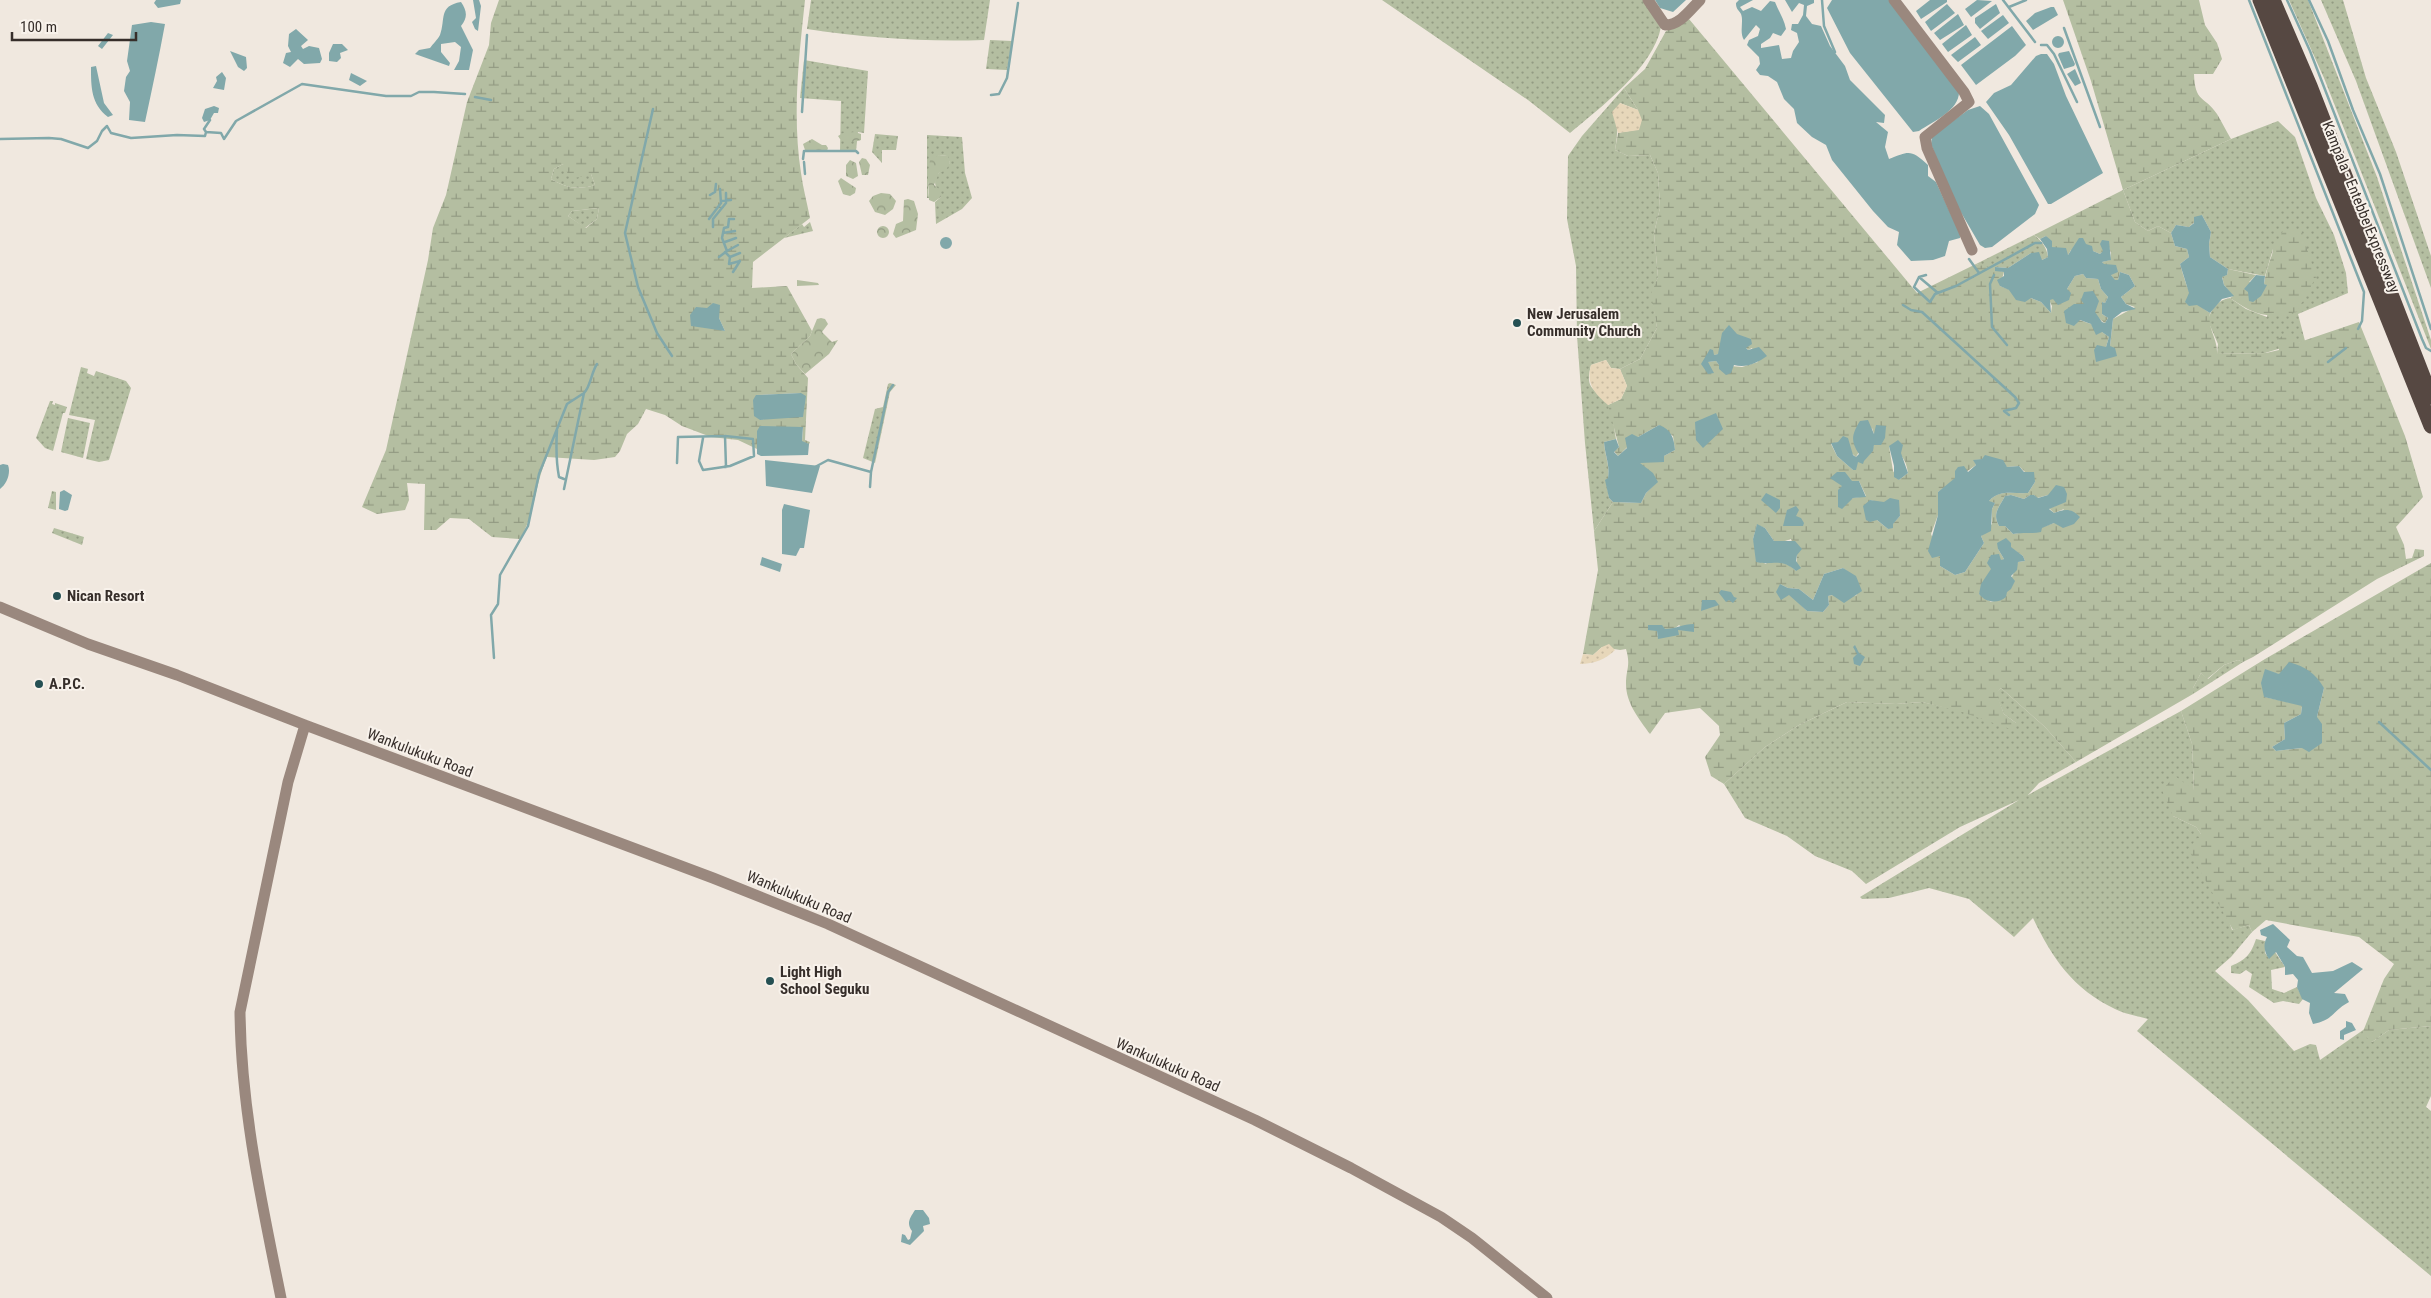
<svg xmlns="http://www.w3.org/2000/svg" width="2431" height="1298" viewBox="0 0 2431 1298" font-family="'Roboto Condensed',sans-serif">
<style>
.grass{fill:url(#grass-dots)}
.forest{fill:url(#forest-crowns)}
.wetland{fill:url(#wetland-marsh);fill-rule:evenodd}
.sand{fill:url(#sand-dots)}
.garden{fill:#b4bea1}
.water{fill:#81a8aa}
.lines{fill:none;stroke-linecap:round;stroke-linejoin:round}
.stream{stroke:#81a8aa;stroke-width:2.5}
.secondary{stroke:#9a887e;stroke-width:11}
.highway{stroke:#564842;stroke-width:15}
.poi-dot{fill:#255053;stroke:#f8f2eb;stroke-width:2}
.labels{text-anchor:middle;stroke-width:4;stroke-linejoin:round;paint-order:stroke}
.street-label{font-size:15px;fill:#362e2a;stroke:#f8f2eb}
.poi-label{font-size:15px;font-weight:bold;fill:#362e2a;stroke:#f8f2eb;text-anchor:start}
</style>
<defs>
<pattern id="grass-dots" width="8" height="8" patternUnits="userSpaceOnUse" patternTransform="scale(1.25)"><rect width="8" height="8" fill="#b4bea1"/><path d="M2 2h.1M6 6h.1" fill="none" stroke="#939b83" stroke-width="1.8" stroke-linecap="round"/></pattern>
<pattern id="forest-crowns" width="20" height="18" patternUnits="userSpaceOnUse" patternTransform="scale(1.25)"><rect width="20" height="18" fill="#b4bea1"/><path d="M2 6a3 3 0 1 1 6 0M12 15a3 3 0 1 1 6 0" fill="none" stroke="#939b83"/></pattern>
<pattern id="wetland-marsh" width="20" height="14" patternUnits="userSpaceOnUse" patternTransform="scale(1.25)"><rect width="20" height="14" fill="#b4bea1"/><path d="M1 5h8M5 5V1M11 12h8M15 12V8" fill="none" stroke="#939b83"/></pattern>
<pattern id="sand-dots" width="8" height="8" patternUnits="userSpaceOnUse" patternTransform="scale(1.25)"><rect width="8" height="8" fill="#e7d7ba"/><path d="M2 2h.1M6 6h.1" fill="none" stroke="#c7b9a0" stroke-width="1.8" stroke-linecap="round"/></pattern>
</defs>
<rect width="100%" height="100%" fill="#f0e8df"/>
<path class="grass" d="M811 0H990L984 40C923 42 868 38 807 29Z
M1382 0H1645L1661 27C1653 68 1601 107 1570 133L1528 100Z
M2289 0H2308L2377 177 2431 340V349L2324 78Z
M2321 0H2343L2366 78 2396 152 2431 256V288L2356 81Z
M990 40 1012 41 1007 70 986 69Z
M804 60 868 71 864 133 858 132 856 151H840L841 101 800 98Z
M1624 88 1638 110 1620 103C1617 120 1618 134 1615 150L1628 156 1650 155 1658 173 1660 208 1654 233 1658 277 1652 294 1657 328 1640 359 1620 369 1611 368 1606 360 1591 365C1584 392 1596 387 1608 404 1613 412 1614 429 1616 439L1604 442C1605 457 1610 464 1608 479L1606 480 1609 498 1613 502 1594 531 1585 443 1577 336 1576 266 1567 219 1568 156 1582 136Z
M2278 121 2295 137 2316 198 2334 235 2346 273 2348 293 2298 314 2305 341 2265 353 2217 354 2218 344 2208 321C2211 308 2218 300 2230 298L2246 309 2267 317 2273 249 2265 276 2228 269 2210 257 2209 244 2211 232 2202 215 2189 227 2176 225 2171 233 2158 226 2148 231 2135 222 2123 190 2231 139Z
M875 134 898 136 896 150H882V163L872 152Z
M927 135 962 137 965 173 972 198 962 209 936 224 935 202 941 197C930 179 935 176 950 163L947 156 939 155C931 171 926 181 929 198H927Z
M563 164 591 174 595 185C578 190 566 188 551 179L554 169Z
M599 208 597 219 585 228 568 216 572 211Z
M810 222 813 231 784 238 802 224 804 227Z
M2034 235C2041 240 2047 248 2048 257L2042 260 2031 253 2008 268 1995 267V271L1976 264Z
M81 367 88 369 87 373 94 376 96 371 126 381 131 388 109 460 99 462 86 459 95 420 69 415Z
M890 383 896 385 890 392 875 463 863 458 875 409 883 407 888 384Z
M50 401H53L52 404 55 405V403L67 407 65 413H63L53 451 45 448 36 438Z
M68 418 90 423 83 458 61 452Z
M52 491 56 492V510L48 508Z
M54 528 84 537 82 545 52 533Z
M2238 660 2243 662 2193 694V688L2201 673 2208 679 2224 665Z
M2001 688 2045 727 2076 762 2039 783 2028 795 2181 711 2192 744 2194 791 2173 816 2196 827 2201 834 2232 930 2249 925 2252 932 2231 957 2215 971 2248 1000 2294 1051 2310 1044 2316 1045 2320 1060 2366 1028 2372 1042 2389 1030 2431 1026V1096L2426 1107 2431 1111V1276L2137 1031 2148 1019C2138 1016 2125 1014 2115 1009 2073 989 2052 958 2033 918L2014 937 1969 899 1929 888 1889 898 1862 899 1860 897 2019 800 1960 827 1866 884 1852 871 1815 856 1787 836 1745 818 1724 784 1765 747 1799 725 1847 702 1896 704 1922 702 2016 723 2004 714 1995 693Z
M2256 939 2265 941V953L2269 958 2275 952 2285 967 2271 970 2272 989 2284 993 2297 987 2303 999 2299 1004 2283 1001 2274 1003 2249 987 2252 974 2246 970 2240 974 2231 973V966C2246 960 2251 954 2256 939Z"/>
<path class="forest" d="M855 132 861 134V140L854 142 840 139 838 136 843 133Z
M812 139 822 145H826L828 148 827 151 805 150 803 144Z
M939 155 948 156 950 163 946 170 939 173 934 185 939 189 941 197 934 202 929 200 928 178 930 160Z
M862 158 866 159 870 165 868 175H862L859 162Z
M850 160 856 163 858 176 853 179 846 176V165Z
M841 178 856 188 855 193 850 196 843 194 838 181Z
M881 193 890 194 896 201 893 209 885 215 875 212 869 201 873 196Z
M908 199 914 201 918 214 916 230 896 238 893 234 896 224 903 221 904 200Z
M877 232a6 6 0 1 1 12 0a6 6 0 1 1-12 0Z
M821 318 825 319 828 324 822 332 832 342 838 340 829 354 805 374 796 364 791 354 810 336 817 319Z"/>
<path class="wetland" d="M499 0H805C799 57 792 115 801 173 803 188 807 203 810 218L753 262 752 288 787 286 812 331 810 336 791 354 796 364 808 378 805 440 810 442 809 444 802 442 803 428 757 431V449L738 440 711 437 682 426 665 415 646 409 638 424 627 434 620 451 615 457 594 460 547 457C535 484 535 514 520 539L492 537 469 519 450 518 436 530H424L425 484 407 483 409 500 405 510 377 514 362 507 386 450 428 260 433 228 446 195 467 102 489 45 491 23ZM563 164 568 174 575 178 591 174 595 185C578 190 566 188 551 179L554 169ZM599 208 597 219 586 228 568 216 572 211ZM707 308 719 318 725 331 709 327ZM801 393 769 418 760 420 756 395Z
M2063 0H2199L2205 25 2217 43 2222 59 2213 74H2194C2195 103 2204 95 2217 114 2222 122 2226 131 2231 139L2123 190 2135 222 2148 231 2158 226 2171 233 2175 246 2187 249 2189 257 2180 264C2187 287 2189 300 2210 313 2207 328 2218 339 2217 354L2266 353 2279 350 2277 339 2286 334 2297 343 2359 322 2405 436 2423 497 2396 527 2404 545 2406 559 2412 558 2415 549 2424 550V556L2377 579 2253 657 2243 662 2238 660 2224 665 2207 679 2201 673 2193 688V694L2076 762 2045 727 2001 688 1996 693 2004 714 2016 723 2013 730 1962 712 1922 702 1896 704 1847 702 1799 725 1765 747 1724 784 1711 776 1705 757 1720 735 1719 726 1700 708 1665 713 1650 734C1639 719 1626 703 1626 684 1626 669 1631 666 1626 649L1620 650 1602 647 1593 655 1583 654 1598 570 1594 531 1613 502 1641 503 1646 493 1657 482 1638 462 1664 456 1675 450 1673 436 1659 425 1638 437 1618 456 1614 451 1619 447 1608 405 1621 399 1627 386 1620 369 1640 359 1657 328 1651 294 1658 277 1654 233 1660 208 1658 173 1650 155 1628 156 1615 150 1618 133 1635 130 1638 110 1624 88 1645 69 1666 31 1689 19 1917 293 1976 264 2004 272 2000 286 2041 302 2051 313 2052 306 2049 300 2067 289 2075 276 2083 274 2086 278 2098 279 2101 289 2108 297 2105 303 2102 302V314L2108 318 2105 323C2098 319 2092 310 2084 304L2074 326 2079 320 2091 324 2109 337 2106 347 2094 350 2110 346 2113 319 2135 307 2126 304 2121 297 2135 286 2129 275 2120 272 2118 280 2115 281 2102 262 2110 260 2111 253 2109 247 2100 254 2093 251 2071 250 2068 255 2052 247 2046 236 2040 239 2034 235 2123 190 2091 81ZM1746 348 1748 350 1752 348 1758 362 1742 367 1719 365 1716 361 1707 362 1714 355ZM1872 428 1874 434 1876 433C1873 451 1873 455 1856 463L1853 470 1837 456 1831 444 1838 442 1856 457ZM1889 446C1901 453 1906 459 1908 473L1899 480 1893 471ZM1992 459 2007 467 2019 466 2035 482 2028 493C2012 494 1999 489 1988 502L1995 503 1992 509V524L1981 536 1984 543 1965 572 1955 575 1940 566V556L1931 534 1938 515V492L1976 465 1974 460ZM1852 481H1859L1866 496 1853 498 1838 506 1842 486ZM2011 495 2024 499 2030 495H2034L2037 498 2048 495 2055 506 2049 508 2054 513 2064 509 2054 523 2031 531 2013 534 2005 526H1999C1992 513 1999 508 2005 496ZM1870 500 1898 507 1900 516 1888 529 1877 520ZM1757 525 1765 528 1774 541 1782 542 1791 539 1797 555 1796 571C1787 562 1777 559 1765 564L1753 539ZM2010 547 2023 556 2025 561 2018 562C2011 577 2008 598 1991 602L1979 594C1986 581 1989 567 2004 559L1998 549ZM1843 568 1848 572 1857 595C1847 599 1837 593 1828 596L1829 605 1823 612 1807 611 1780 584 1788 588 1799 589 1813 600 1824 574ZM1679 625 1685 630H1678V634L1658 638 1657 631 1674 629Z
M2284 229 2301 230 2316 277 2297 312C2265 318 2258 317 2230 298L2233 296 2224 285 2222 276 2227 275 2228 269 2256 275 2249 282 2266 285 2264 284C2267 264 2275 246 2284 229Z
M2431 563V1026L2389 1030 2372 1042 2362 1034 2384 979 2394 964 2359 937 2266 920 2252 932 2249 925 2233 930 2188 849 2201 834 2196 827 2173 816 2162 790 2175 776 2194 790 2192 744 2181 711 2265 659ZM2265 670 2324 688 2317 717 2302 748 2276 751 2272 747 2285 739 2284 723 2301 714 2302 705 2264 697Z"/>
<path class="sand" d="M1620 103 1638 110 1642 120 1639 130 1618 133 1612 112Z
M1606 360 1611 368 1620 369 1627 386 1621 399 1608 405C1594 393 1586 384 1591 365Z
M1609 644 1615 650C1606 659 1594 664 1580 664L1583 654 1593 655 1602 647Z"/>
<path class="garden" d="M797 280 818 283 819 285 797 286Z"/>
<path class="water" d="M156 0H181L180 4 158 8 154 3Z
M473 0H479L481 6 478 31 475 29 472 22 476 18Z
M1655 0H1686L1673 12 1660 8Z
M1739 0H1753L1740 7 1743 11 1752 7 1761 11 1770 1 1775 2C1779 12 1784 19 1786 29L1781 36 1773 33 1770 38 1761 44V48L1779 45 1782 59 1791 58 1793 51 1799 42 1797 33 1791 30 1792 24H1798L1803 15 1804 5 1799 3 1792 12 1785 0H1814V3L1807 6 1806 16 1812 24 1821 26 1830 46 1845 66 1850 80 1885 115 1884 123 1876 122 1888 132 1885 147 1889 159C1909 151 1911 149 1928 165V176L1936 182 1960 234V238L1949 241 1945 256 1933 260 1911 261 1897 245 1899 232 1888 227 1873 211 1832 160 1826 145 1812 137 1797 123 1794 109 1784 99 1777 82 1768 76 1760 75 1756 70 1760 64 1759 57 1747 45 1749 40 1758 36 1760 29 1756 25 1744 40C1739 32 1744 22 1741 14 1738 9 1736 9 1736 3Z
M1832 0H1891L1959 91C1960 110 1934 121 1919 131L1913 132 1850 53 1827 8Z
M1930 0H1947V2L1921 19 1916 11Z
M1977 0 1992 1 1971 17 1965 9Z
M461 2C467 11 468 17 461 26L473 50 469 70H454L459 61 461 47 455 42 441 44V52L450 63 449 66 415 54 419 50 430 48C433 44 438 39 440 35 446 19 438 6 461 2Z
M1947 4 1955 13 1931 31 1925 22Z
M1996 4 2000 13 1980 29 1975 23V18Z
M2051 7H2054L2058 15 2033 30 2026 21 2035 13Z
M1958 14 1964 25 1940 40 1934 33Z
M2003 15 2009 23 1988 39 1981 31Z
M151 22 165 24C159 57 152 89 145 122L129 120 130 102 124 91 126 77 130 71 127 61 132 25Z
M1966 25 1972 35 1948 52 1942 44Z
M2012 26 2026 45 2015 56 1976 85 1961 65Z
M296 29 308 40 301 46 303 49 309 46 319 48 322 59 320 63 304 64 298 59 290 67 283 63 286 53 291 52 288 46 289 34Z
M108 33 113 35 102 49 98 46Z
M2052 42a6 6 0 1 1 12 0a6 6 0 1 1-12 0Z
M1975 37 1981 45 1958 62 1951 55Z
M333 44H342L348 50 340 53 341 58 337 62 329 61V53Z
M230 51 246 57 247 68 244 71 238 67Z
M2069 51 2075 64 2074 66 2064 69 2058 55 2059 53Z
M2041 54H2047L2054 64 2066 96 2103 173 2051 204H2048L2009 135 1986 102 1994 93 2011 85 2036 56Z
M96 66 104 103 113 115 108 117C91 104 91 87 91 67Z
M2075 69 2081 83 2075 86 2067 74Z
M222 72 226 78 224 90 213 88 217 81 216 77Z
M351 73 367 81 360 86 349 80Z
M214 106 219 108 218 113H214L210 120 204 122 202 118 205 109Z
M1980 106 1989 114 2039 205 2035 214 1992 247 1985 248 1980 245 1952 197 1931 144 1932 136 1968 110Z
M2202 215 2211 232 2209 244 2210 257 2228 269 2227 275 2222 277 2224 285 2234 296 2222 299 2210 313 2197 305 2189 306 2185 302 2189 293 2180 264 2189 257 2187 249 2175 246 2171 233 2176 225 2189 227 2194 223V217Z
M2046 236 2052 241V247L2066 248 2068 255 2079 238H2083L2086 244 2092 246 2093 251 2100 254 2103 251 2100 244 2102 240 2109 241 2111 260 2102 262 2104 264 2116 265 2118 272 2111 275 2115 280H2118L2120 272 2129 275 2135 286 2121 297 2126 304 2136 309 2122 312 2113 319 2110 346 2115 348 2117 356 2096 362 2094 350 2097 345 2106 347 2109 337 2102 332 2096 335 2091 324 2080 320 2074 326 2066 323 2064 311 2074 304H2084L2081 300 2084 292 2093 291 2099 301 2095 312 2102 322 2105 323 2108 318 2102 314V302L2105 303 2108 297 2101 289 2098 279 2086 278 2083 274 2075 276 2067 289 2071 293 2069 300 2058 305 2053 299 2050 300 2051 313 2041 302 2031 298 2025 302 2016 300 2009 290 2000 286 1997 280 2004 276V272L1995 271V267L2008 268 2031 253 2039 252 2042 260 2048 257 2047 249 2040 239Z
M940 243a6 6 0 1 1 12 0a6 6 0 1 1-12 0Z
M2256 275 2265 276 2264 284 2267 285 2261 296 2253 302 2249 301 2248 292 2244 289Z
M713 303 720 305 719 318 725 331 691 326 690 315 696 307 707 308Z
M1729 325 1737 334 1751 339 1752 344 1746 348 1748 350 1759 347 1767 356C1757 363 1747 368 1734 365L1731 373 1726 375 1719 369V365L1716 361 1708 362 1714 373 1708 374 1701 364 1710 349 1713 350 1714 355 1718 354 1722 333Z
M801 393 806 396 803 417 760 420 754 416 753 400 756 395Z
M1716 413 1723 429 1703 448 1696 440 1695 422Z
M1868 420 1874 434 1876 425 1886 426 1885 438 1881 445H1874L1873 451 1864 461 1863 464 1858 462 1856 470H1853L1837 456 1831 443 1838 442 1843 436 1848 438 1853 455 1856 457 1859 454C1850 441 1852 434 1860 421Z
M1659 425C1671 429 1674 438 1675 450L1664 456V462L1640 463 1653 473 1658 482 1646 493 1641 503 1613 502 1609 498 1605 480 1608 478C1610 464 1605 456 1604 442L1616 439 1619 447 1614 452 1618 456 1627 448 1625 438 1632 434 1638 437Z
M760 426 803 427 802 441 809 444 808 455 761 456 757 454V431Z
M1898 440 1903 445 1901 453 1908 473 1899 480 1894 477V466L1889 446Z
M1985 455 2003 460 2007 467 2019 466 2024 472H2034L2035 482 2028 493C2013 494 2000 489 1989 501L1995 503 1992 509 1991 531 1981 536 1984 543 1965 572 1955 575 1940 566V556L1932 558 1928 551 1938 515V492L1955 478V471L1958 467 1964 466 1968 472 1976 465 1973 460 1982 459Z
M765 460 820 466 812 493 766 486Z
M3 464 8 465C11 473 7 484 0 489V465Z
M1837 472H1845L1852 481H1859L1866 497 1853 498 1842 509 1838 507V490L1842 486 1830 478Z
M2056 485 2064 487 2067 494 2066 502 2049 509 2054 513C2065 509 2071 508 2080 517L2074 524 2063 528 2054 523 2042 528 2041 532C2032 534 2023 532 2013 534L2005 526H1999C1992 513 1999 508 2005 496L2011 495 2024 499 2030 495H2034L2038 498 2048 495Z
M64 490 72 495 68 510 65 511 59 509 60 492Z
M1766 493 1780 500V508L1776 513 1761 500Z
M1890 498 1899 500 1900 516 1893 524V528L1888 529 1877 520 1870 522 1866 520 1863 506 1870 500 1884 502Z
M784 504 810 510 804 548H800L796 556 782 554V510Z
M1796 506 1799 510 1796 516 1801 518 1804 523 1803 526H1783L1787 510Z
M1757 524 1765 528 1774 541H1795L1802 549 1797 555 1796 561 1801 568 1796 571C1780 557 1773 566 1756 562L1753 539Z
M2006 538 2011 543V547L2023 556 2025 561 2018 562 2017 570 2011 576 2015 581 2011 589 2007 592 2006 597C1998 604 1986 603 1979 594L1981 584 1991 569 1987 563 1991 555 1999 554 2001 560 2004 559 1998 549 1997 543Z
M762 557 782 564 780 572 760 565Z
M1843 568 1856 576 1862 591 1844 603 1832 595 1828 596 1829 605 1823 612 1807 611 1789 595 1781 600 1776 592 1780 584 1788 588 1799 589 1813 600 1824 574Z
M1721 590 1731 592 1734 597 1737 598 1733 603 1729 600 1726 602 1719 593Z
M1702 600H1715L1719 605 1701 611Z
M1694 624V632L1678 630 1679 635 1658 639 1657 631 1648 630V625H1662L1665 629C1675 629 1683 624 1694 624Z
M1855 645 1859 653 1865 657 1860 666 1854 664 1853 658 1857 654 1853 647Z
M2289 662C2306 667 2315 673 2324 688L2317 717 2322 724V743L2309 752 2302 748 2276 751 2272 747 2285 739 2284 723 2301 714 2302 706 2264 697 2261 683 2265 669 2279 674Z
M2273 924 2290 940 2287 947 2297 956 2303 957 2312 973 2333 971 2352 962 2363 969 2334 993 2345 994 2349 1002C2332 1011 2334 1020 2313 1024L2309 1013 2310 1003 2302 999 2297 987 2298 980 2293 974 2285 975V967L2276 952 2269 959C2264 952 2263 944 2267 937L2261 935 2260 930Z
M2346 1021 2352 1023 2356 1030 2344 1035V1040L2340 1039V1031L2346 1027Z
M915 1210H923L929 1218 930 1224 923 1226 924 1231 910 1245 901 1242 902 1234 905 1235 908 1240 910 1239 912 1231C906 1223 910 1218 915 1210Z"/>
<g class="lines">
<path class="stream" d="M1822 0 1824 26 1835 52
M2003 0 2035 42
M2249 0 2364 292 2362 321 2358 329
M2287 0 2310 51 2422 339 2426 348 2431 351
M2309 0 2328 41 2353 110 2380 174 2431 329
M2009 7 2026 0
M2064 28 2100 127
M2041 45H2047L2054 54 2077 102
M991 95 999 94 1007 78 1018 3
M475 97 491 100
M653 109 625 233 638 287 657 333 672 356
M802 112 807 35
M210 120 204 129 206 132 221 133 224 139 236 121 302 84 386 96H411L419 92H434L465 94
M0 139 49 138 61 139 88 148 97 141 102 131 107 126 111 133 131 138 177 135 205 136 206 132
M803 159 804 151H856L858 153
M804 162 805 174
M710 195 715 192 716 184
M721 201 731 200
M709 219 721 203 720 189
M713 227V219L726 203V193
M723 233 735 231
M725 242 736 238
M727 251 738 245
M725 252 730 257 729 264 740 261 733 272
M719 257 727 251 722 238 724 228 728 227 729 219H734
M730 257 740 253
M1969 259 1979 273
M1926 275 1919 277 1938 293
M1994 275 1990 284 1992 327 2007 345
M1919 277 1914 287 1930 302 1935 294 1956 286 2035 243H2041
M1903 305 1911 310 1922 312 2015 397 2019 403 2016 408 2004 411 2009 415
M2328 362 2346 348
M557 430C556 446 556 461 559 477L564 479
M725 436 726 467
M677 463 678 437 725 436 753 439 754 456 730 466 703 470 699 461 703 438
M815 467 828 460 871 472 888 392 893 385
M870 487 871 472
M564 489 584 393C591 386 591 373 597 364
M494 658 491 615 498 604 500 575 528 526 539 474 567 404 584 393
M2379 722 2431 770"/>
<path class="secondary" d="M1648 0 1665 25C1680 25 1690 10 1700 0
M1894 0 1964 92 1969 102 1925 137 1927 148 1972 250
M0 607 88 644 177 675 305 725 713 878 828 924 1255 1120 1351 1168 1441 1217 1472 1238 1547 1298
M281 1298C262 1204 241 1109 240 1012L288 782 305 725"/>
<path class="highway" d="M2260 0 2431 426
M2273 0 2310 86 2431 397"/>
</g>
<g class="poi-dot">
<circle cx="1517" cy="323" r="5"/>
<circle cx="57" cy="596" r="5"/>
<circle cx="39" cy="684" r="5"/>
<circle cx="770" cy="981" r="5"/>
</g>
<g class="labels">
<g class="street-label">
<text transform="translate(2361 207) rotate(68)" y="5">Kampala - Entebbe Expressway</text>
<text transform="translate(420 753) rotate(21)" y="5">Wankulukuku Road</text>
<text transform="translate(799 897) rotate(23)" y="5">Wankulukuku Road</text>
<text transform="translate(1168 1065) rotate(24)" y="5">Wankulukuku Road</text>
</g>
<g class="poi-label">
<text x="1527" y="319">New Jerusalem<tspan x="1527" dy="17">Community Church</tspan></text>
<text x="67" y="601">Nican Resort</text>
<text x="49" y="689">A.P.C.</text>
<text x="780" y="977">Light High<tspan x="780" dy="17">School Seguku</tspan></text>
</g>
</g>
<path d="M12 32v8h124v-8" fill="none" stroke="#362e2a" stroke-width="2.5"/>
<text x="20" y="32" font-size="15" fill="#362e2a" stroke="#f8f2eb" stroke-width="4" paint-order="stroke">100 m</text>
</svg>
